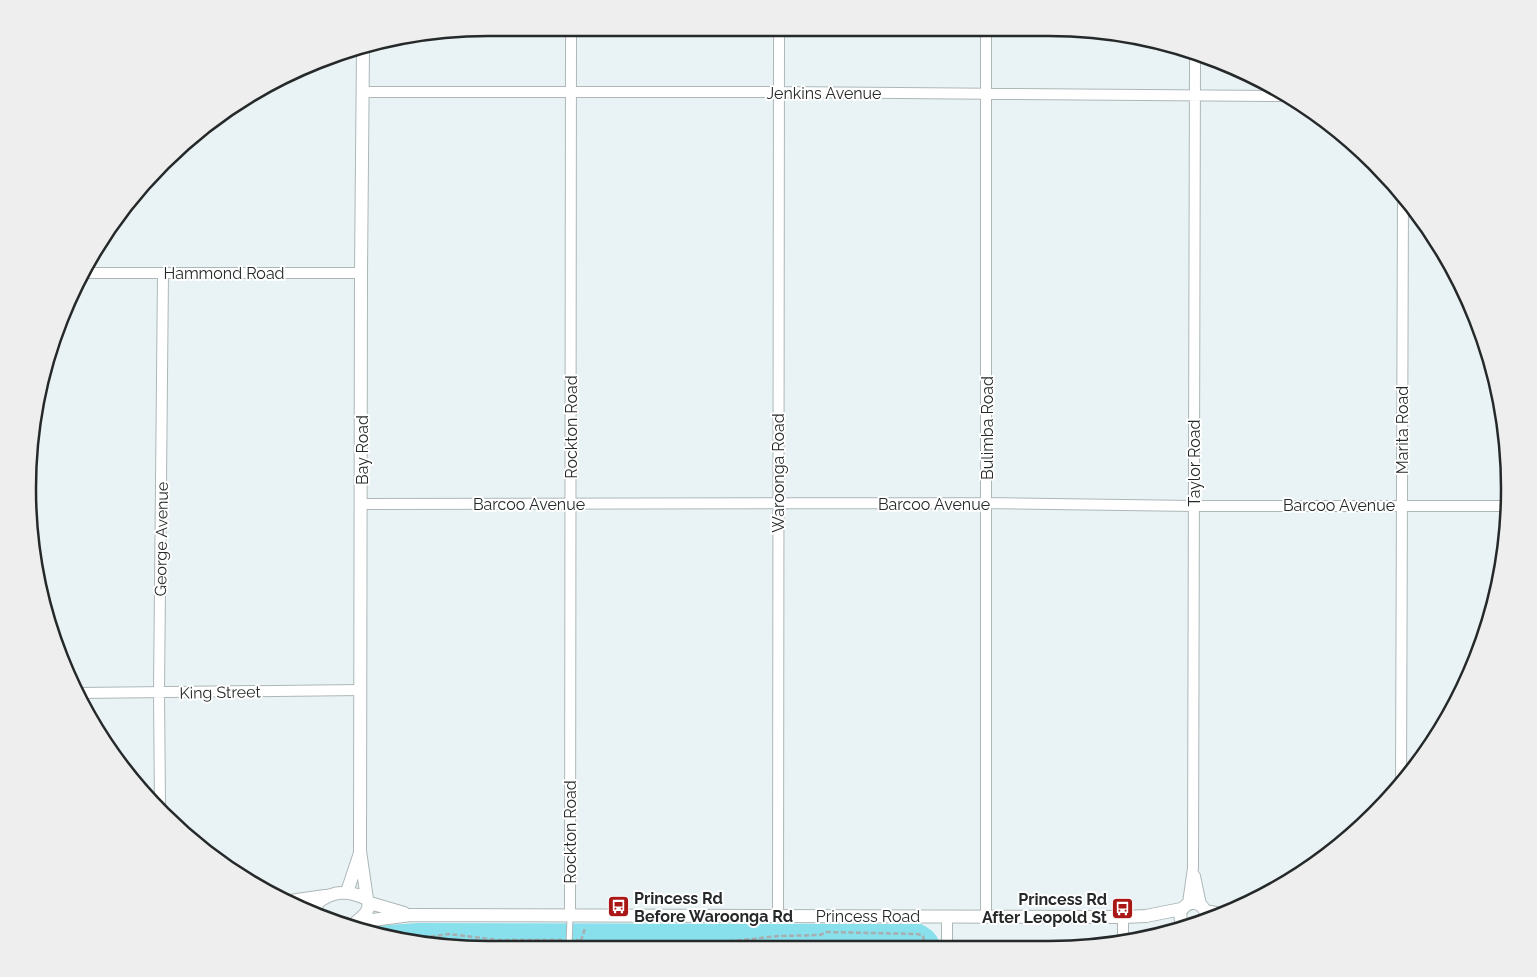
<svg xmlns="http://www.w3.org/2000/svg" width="1537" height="977" viewBox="0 0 1537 977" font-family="Raleway,sans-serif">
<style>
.green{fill:#88e0ed}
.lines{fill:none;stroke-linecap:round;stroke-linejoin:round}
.service-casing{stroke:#adb7b8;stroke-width:7}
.minor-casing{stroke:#adb7b8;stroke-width:12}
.tertiary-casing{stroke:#adb7b8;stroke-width:14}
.path{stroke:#a7aeb0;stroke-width:2.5;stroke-dasharray:5 2.5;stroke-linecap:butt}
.service{stroke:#fff;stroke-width:5}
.minor{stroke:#fff;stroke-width:10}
.tertiary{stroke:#fff;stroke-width:12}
.labels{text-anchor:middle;stroke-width:4;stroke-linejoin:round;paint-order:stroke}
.street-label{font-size:16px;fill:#26292a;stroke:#fff}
.poi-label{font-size:16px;font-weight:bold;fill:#26292a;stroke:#fff;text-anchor:start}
.rim{fill:none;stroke:#26292a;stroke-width:2.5}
</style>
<rect width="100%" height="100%" fill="#e9f3f5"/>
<path class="green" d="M418 923 921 924C933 930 938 935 941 948L429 946 359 927Z"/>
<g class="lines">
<defs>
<path id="service" d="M569 946 570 916"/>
<path id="minor" d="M364 92H779L1284 96
M88 273H361
M362 504 987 503 1194 506H1507
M79 693 361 690
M1401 784 1403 196
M160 806 159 692 163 273
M1195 876 1201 905
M1188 903 1193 868 1195 58
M570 916 571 28
M778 916 779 29
M986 916V31
M1123 941V917
M947 948V916"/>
<path id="tertiary" d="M363 48 361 273 360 851 367 899
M347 892 360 853
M290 901 325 896
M370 903 404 913
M1205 911 1221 914
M315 915 317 903C333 890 349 890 367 899 372 909 364 916 356 922
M357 922 411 915 1123 917 1146 916 1181 909
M1186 927 1181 921 1180 913C1188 896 1208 902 1206 920"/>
</defs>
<use href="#service" class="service-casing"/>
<use href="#minor" class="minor-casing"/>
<use href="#tertiary" class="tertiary-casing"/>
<path class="path" d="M408 940 449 934 498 940H563
M576 940 581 941 580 946
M581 941 585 928
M693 947 703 942H723L779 936 820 935 827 932 918 934 923 936 924 941 921 948"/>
<use href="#service" class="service"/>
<use href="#minor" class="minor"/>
<use href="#tertiary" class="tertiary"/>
</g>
<defs>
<symbol id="bus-square" viewBox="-11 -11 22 22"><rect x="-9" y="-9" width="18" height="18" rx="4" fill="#aa1717" stroke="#fff"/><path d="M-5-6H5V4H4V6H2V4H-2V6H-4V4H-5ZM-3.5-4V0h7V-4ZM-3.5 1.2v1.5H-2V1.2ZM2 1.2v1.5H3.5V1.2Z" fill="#fff"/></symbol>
</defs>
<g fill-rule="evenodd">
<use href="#bus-square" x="606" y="894" width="25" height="25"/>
<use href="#bus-square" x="1110" y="896" width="25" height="25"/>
</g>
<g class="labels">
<g class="street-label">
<text x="824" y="99">Jenkins Avenue</text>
<text x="224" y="279">Hammond Road</text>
<text transform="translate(571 427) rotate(-90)" y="6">Rockton Road</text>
<text transform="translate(987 428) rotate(-90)" y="6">Bulimba Road</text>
<text transform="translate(1402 430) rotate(-90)" y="6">Marita Road</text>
<text transform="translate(362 450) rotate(-90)" y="6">Bay Road</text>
<text transform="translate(1194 463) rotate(-90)" y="6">Taylor Road</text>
<text transform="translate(778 473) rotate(-90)" y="6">Waroonga Road</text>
<text x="529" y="510">Barcoo Avenue</text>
<text x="934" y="510">Barcoo Avenue</text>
<text x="1339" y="511">Barcoo Avenue</text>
<text transform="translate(161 539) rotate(-89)" y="6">George Avenue</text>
<text transform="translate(220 692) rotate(-1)" y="6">King Street</text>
<text transform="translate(570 832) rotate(-90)" y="6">Rockton Road</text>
<text x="868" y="922">Princess Road</text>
</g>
<g class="poi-label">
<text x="634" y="904">Princess Rd<tspan x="634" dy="18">Before Waroonga Rd</tspan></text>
<text x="1107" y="905" text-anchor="end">Princess Rd<tspan x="1107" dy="18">After Leopold St</tspan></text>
</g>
</g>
<path d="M0 0H1537V977H0ZM488 36H1049A452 452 0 0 1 1501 488V489A452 452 0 0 1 1049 941H488A452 452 0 0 1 36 489V488A452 452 0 0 1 488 36Z" fill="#eee" fill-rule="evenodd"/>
<path class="rim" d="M488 36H1049A452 452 0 0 1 1501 488V489A452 452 0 0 1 1049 941H488A452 452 0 0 1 36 489V488A452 452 0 0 1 488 36Z"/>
</svg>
